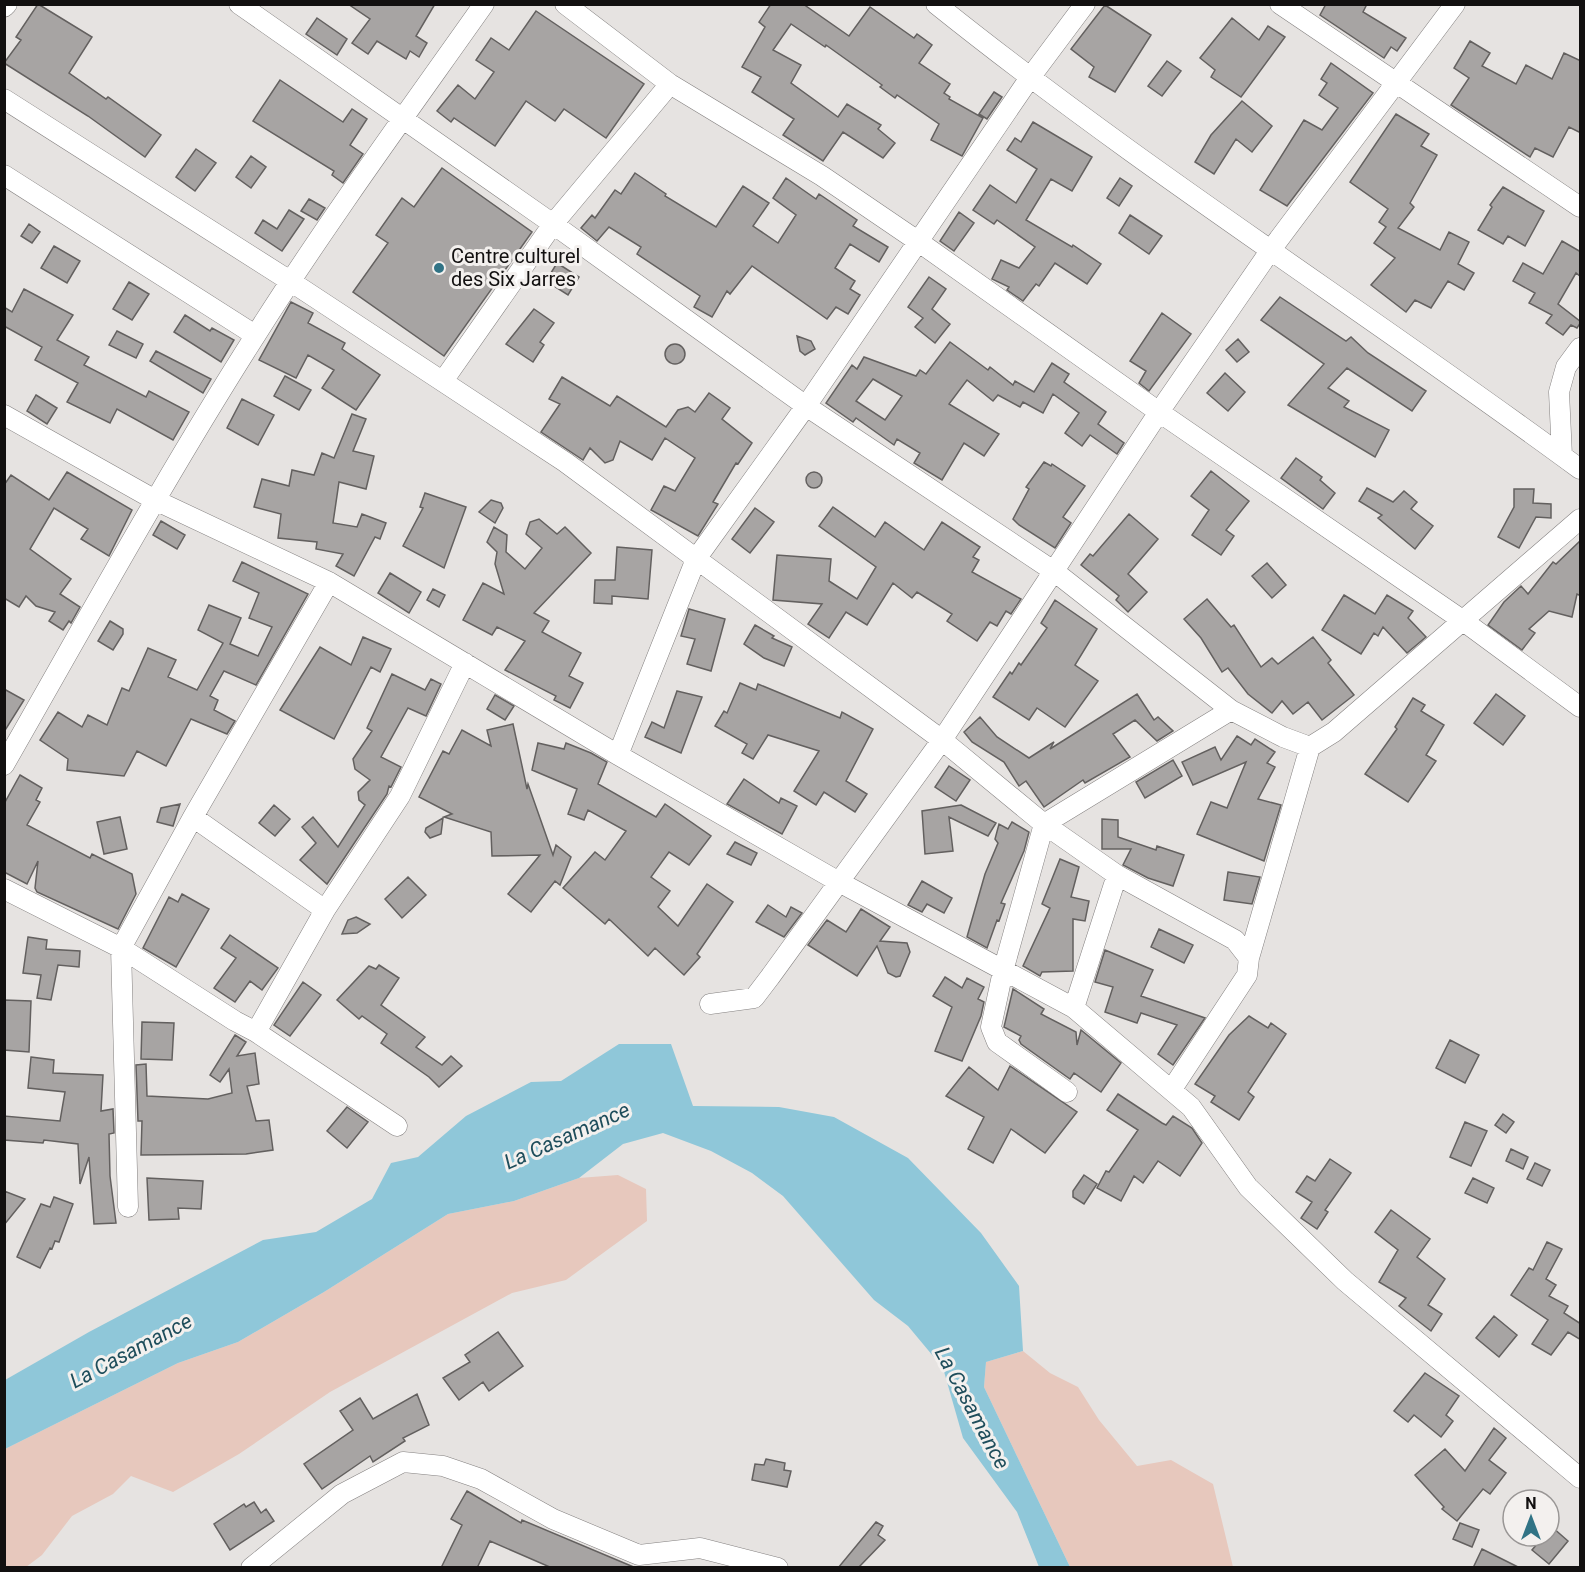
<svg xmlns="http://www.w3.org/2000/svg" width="1585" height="1572" viewBox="0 0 1585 1572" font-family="Roboto,sans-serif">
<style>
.green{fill:#e7c8bd}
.water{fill:#8fc7d9}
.building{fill:#a7a4a3;stroke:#63605f;stroke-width:1.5;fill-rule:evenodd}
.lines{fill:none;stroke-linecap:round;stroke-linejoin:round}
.street-casing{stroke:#848180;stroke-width:21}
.street{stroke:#fff;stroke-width:20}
.poi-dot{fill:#317385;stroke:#f3f0ee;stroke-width:2}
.labels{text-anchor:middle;stroke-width:6;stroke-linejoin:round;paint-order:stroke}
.poi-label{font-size:20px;fill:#121010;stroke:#f3f0ee;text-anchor:start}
.water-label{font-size:21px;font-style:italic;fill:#1e4d5b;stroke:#f3f0ee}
</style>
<rect width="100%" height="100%" fill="#e6e3e1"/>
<path class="green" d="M618 1175 646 1189 647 1221 566 1280 512 1293 330 1392 239 1454 173 1492 131 1476 113 1494 72 1516 42 1555 26 1567 5 1568V1449L178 1363 238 1342 324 1292 448 1214 514 1201 579 1178Z
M1023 1351 1050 1373 1078 1387 1099 1420 1137 1466 1171 1460 1213 1484 1233 1567H1070L984 1387 986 1362Z"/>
<path class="water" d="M619 1044H671L693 1106 779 1107 834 1117 908 1158 981 1233 1019 1286 1023 1351 986 1362 984 1387 1070 1567H1039L1017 1512 963 1438 943 1368 908 1326 874 1300 783 1196 752 1173 711 1151 663 1133 623 1144 579 1178 514 1201 448 1214 324 1292 238 1342 178 1363 5 1449V1380L89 1332 263 1240 316 1232 372 1199 391 1163 418 1157 466 1116 531 1082 561 1081Z"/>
<path class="building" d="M38 4 92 37 69 73 106 99 108 97 161 135 145 157 88 116 4 63 21 40 16 37Z
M348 4H435L416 36 427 43 419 57 410 51 406 59 377 41 368 54 352 43 370 19Z
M771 4H803L849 36 870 7 914 38 917 34 932 45 919 63 950 84 944 93 950 97 949 99 983 118 962 156 931 140 939 124 897 95 895 98 880 87 882 85 826 45 825 47 791 24 773 50 801 65 791 83 838 117 847 104 881 125 878 129 895 143 883 158 843 132 823 161 783 135 794 119 752 92 761 77 742 67 765 27 759 22Z
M1326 4H1367L1363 12 1406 38 1397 51 1391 47 1384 58 1320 15Z
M1105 5 1151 35 1115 92 1089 77 1094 67 1071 49Z
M536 11 644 84 606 138 564 109 555 121 526 101 495 146 454 118 451 122 437 111 458 85 475 99 494 72 476 60 491 38 509 50Z
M317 18 347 39 337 55 306 34Z
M1232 18 1259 40 1268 26 1285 37 1241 97 1211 77 1215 70 1200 58Z
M1470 41 1490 53 1482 66 1516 84 1526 65 1552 79 1564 53 1581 61V133L1569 127 1553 157 1535 148 1530 157 1451 105 1469 78 1454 68Z
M1167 61 1181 71 1162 96 1148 86Z
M1331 63 1373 93 1287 206 1260 190 1304 120 1322 130 1338 108 1319 95 1327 83 1321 79Z
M280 80 343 122 352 109 367 119 350 145 363 154 343 183 332 175 334 171 253 121Z
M994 92 1002 97 987 119 979 114Z
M1242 101 1272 126 1252 152 1236 139 1214 174 1195 162 1211 135Z
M1396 114 1429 134 1421 146 1437 155 1410 203 1414 207 1398 228 1440 250 1449 232 1469 242 1458 264 1474 273 1464 290 1448 281 1431 308 1415 300 1406 312 1371 285 1395 258 1374 243 1386 227 1379 222 1388 209 1350 182Z
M1033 122 1092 157 1072 191 1051 179 1026 220 1072 247 1073 245 1101 264 1087 284 1055 263 1039 286 1036 284 1023 301 1007 290 1009 287 992 279 1001 260 1019 268 1035 247 997 220 994 224 973 210 990 185 1016 203 1037 169 1007 150 1015 138 1021 142Z
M196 149 216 163 195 191 176 177Z
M251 156 266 167 251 188 236 177Z
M442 168 532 232 444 356 353 292 388 243 376 235 402 198 414 207Z
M635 173 666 194 665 196 716 227 743 186 769 203 753 226 778 243 796 215 773 198 786 178 816 199 819 194 857 220 853 226 888 247 879 262 850 244 835 268 855 281 850 289 860 295 848 314 836 307 827 319 752 266 730 294 727 291 712 317 694 307 700 296 637 254 641 247 609 227 597 241 581 228 592 215 595 218 615 190 621 194Z
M1120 178 1132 186 1119 206 1107 198Z
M1503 187 1544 211 1525 246 1508 236 1503 244 1478 230 1492 207 1490 205Z
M309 199 325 208 317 220 301 211Z
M289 210 304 219 282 251 255 233 263 220 277 229Z
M959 212 974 223 954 251 940 241Z
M1130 215 1162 236 1149 254 1119 233Z
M29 224 40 232 32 243 21 236Z
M1562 241 1581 252V277L1576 273 1558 304 1581 322 1577 328 1571 325 1563 335 1546 323 1552 315 1529 303 1535 293 1513 281 1523 263 1543 274Z
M54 246 80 261 67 283 41 268Z
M557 263 579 277 568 295 546 281Z
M929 277 946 289 932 309 950 324 935 343 915 327 923 318 908 307Z
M129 282 149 294 132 320 113 309Z
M24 289 73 315 57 340 89 357 84 365 146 397 149 391 189 412 173 440 117 409 110 423 67 402 78 383 35 360 42 347 4 326V307L12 312Z
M1280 297 1346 341 1351 337 1368 353 1426 391 1412 411 1347 368 1328 388 1349 401 1344 407 1389 430 1375 457 1288 405 1324 364 1261 320Z
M291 302 313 313 308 323 345 343 342 349 380 375 356 410 322 388 334 370 308 355 296 378 259 360Z
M534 309 554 323 540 342 544 345 533 362 506 344Z
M1162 313 1191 334 1149 391 1139 383 1146 371 1130 361Z
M185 315 210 331 212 328 234 340 221 362 174 332Z
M117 331 143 344 136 358 109 345Z
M797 336 811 341 815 349 805 355 800 351Z
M1238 339 1249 352 1237 362 1226 350Z
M950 342 988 370 990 367 1013 385 1015 381 1034 392 1052 363 1069 374 1064 382 1106 412 1098 424 1124 443 1117 454 1090 435 1082 446 1065 433 1079 413 1053 394 1043 413 1023 402 1020 407 998 395 993 401 967 380 949 404 999 434 984 456 964 443 942 480 914 463 920 453 897 439 894 445 856 418 853 422 826 403 852 365 857 369 864 357 916 376 920 370 926 374ZM873 379 902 396 885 420 856 401Z
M665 354a10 10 0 1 1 20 0a10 10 0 1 1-20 0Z
M156 351 211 379 203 393 150 361Z
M1225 373 1245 392 1228 411 1207 393Z
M285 376 311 390 299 410 274 396Z
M562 377 610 406 617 396 666 427 678 410 688 407 695 412 709 393 730 408 722 419 752 443 738 464 736 463 713 502 718 504 698 536 651 510 664 486 675 491 695 458 665 438 652 460 620 441 613 460 605 463 590 448 583 460 541 432 560 404 549 399Z
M36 395 57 408 47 424 27 411Z
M242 399 274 415 258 445 227 428Z
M352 414 366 419 353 451 374 456 366 489 339 482 333 523 357 527 362 514 386 523 380 539 375 537 354 576 336 566 343 554 316 549 317 542 278 538 281 514 254 507 262 479 289 486 292 470 314 475 322 453 334 458Z
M1296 458 1322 477 1320 480 1335 493 1323 509 1281 478Z
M1044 462 1051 466 1052 464 1085 486 1063 517 1071 523 1055 548 1019 525 1013 519 1029 489 1026 487Z
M1211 471 1249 501 1226 530 1234 536 1221 555 1192 535 1209 510 1191 496Z
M67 472 132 510 109 556 81 539 88 529 54 508 30 549 71 579 60 594 80 607 71 623 69 621 63 630 49 621 55 612 36 606 26 596 19 607 4 598V485L11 475 49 500Z
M806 480a8 8 0 1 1 16 0a8 8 0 1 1-16 0Z
M1367 488 1393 502 1404 491 1417 502 1411 509 1433 526 1415 549 1378 518 1382 515 1359 501Z
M1514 489H1534L1533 503 1551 504V518L1536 517 1519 548 1498 537 1514 507Z
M425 493 466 507 444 568 403 546 423 508 420 507Z
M491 500 501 503 503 508 495 523 479 512Z
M833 507 875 537 885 522 924 550 942 522 980 547 973 557 979 560 972 572 1021 599 1011 614 1006 611 997 626 990 622 977 641 947 621 952 614 917 592 912 598 893 583 867 625 846 612 829 638 808 624 822 604 773 600 777 555 831 559 829 581 857 599 876 567 819 526Z
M755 508 774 522 750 553 732 539Z
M1129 514 1158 539 1128 574 1147 592 1128 612 1116 600 1119 596 1081 565 1090 554 1093 556Z
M539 519 557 534 565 527 591 553 534 613 549 621 542 632 581 653 569 676 583 683 570 708 554 700 556 696 505 670 525 641 497 627 492 635 463 620 483 583 504 594 495 564 497 552 487 542 494 527 507 535 506 552 525 569 542 548 526 534 530 522Z
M161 521 185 535 177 549 153 535Z
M1581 540V596L1577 594 1572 617 1549 611 1529 629 1535 633 1522 650 1488 625 1504 602 1521 586 1528 594 1553 562 1556 564Z
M617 547 652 550 648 599 612 596V604L594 603 595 580H615Z
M242 562 308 594 256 685 224 671 210 696 218 700 214 710 235 721 227 734 191 719 166 766 137 751 124 776 67 770 68 759 40 740 58 712 82 727 88 715 107 725 122 688 129 691 148 648 176 660 168 677 197 690 223 643 198 630 209 605 241 618 230 644 258 656 272 627 249 618 259 593 233 581Z
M1267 563 1286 585 1272 598 1252 576Z
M390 573 421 592 409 613 378 593Z
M433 589 445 595 439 607 427 600Z
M1344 595 1375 614 1387 595 1413 611 1408 618 1426 637 1407 653 1383 627 1378 636 1374 633 1361 654 1322 630Z
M1207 599 1231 627 1234 625 1261 667 1272 658 1278 664 1313 637 1331 660 1328 663 1354 695 1322 720 1308 702 1293 714 1282 701 1272 713 1248 694 1228 668 1222 672 1201 638 1184 619Z
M1055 600 1097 629 1075 665 1098 681 1065 727 1037 708 1029 720 993 697 1010 672 1012 674 1019 663 1021 665 1047 628 1041 623Z
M689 609 725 619 711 671 687 664 695 639 681 636Z
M110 621 123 629V634L113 650 98 641Z
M755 625 774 636 772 638 792 647 784 666 764 658 744 644Z
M363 637 391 649 380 672 371 667 334 739 280 710 320 647 351 665Z
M392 674 425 690 431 679 441 684 426 716 408 708 381 757 401 767 391 787 389 786 387 794 327 884 300 860 316 843 302 827 313 817 338 847 365 805 359 800 358 792 370 780 355 769 353 759 372 731 367 728Z
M740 683 756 690 758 684 840 718 842 712 873 729 846 781 867 794 855 812 824 792 816 805 794 791 819 751 768 735 753 759 742 753 747 744 715 726 724 711 727 713Z
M4 689 24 700 4 732Z
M677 691 702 697 681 753 645 737 652 722 664 728Z
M1137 694 1154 720 1158 717 1173 731 1157 741 1135 720 1113 734 1130 757 1085 783 1083 780 1044 807 1026 781 1019 786 1004 762 972 742 964 732 980 717 997 737 1029 758 1054 742 1050 749Z
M1496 694 1525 716 1503 745 1474 723Z
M495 695 514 706 505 720 487 709Z
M1413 698 1425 705 1421 711 1444 725 1426 755 1436 761 1408 802 1365 774 1397 729 1395 727Z
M513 724 527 789 528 784 553 855 556 845 571 857 560 885 555 881 531 912 508 894 540 855 492 856 491 832 444 817 452 814 419 797 443 751 449 754 462 730 491 746 487 730Z
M1237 736 1251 745 1255 739 1275 752 1267 763 1275 767 1258 799 1281 805 1264 861 1197 834 1211 802 1227 808 1246 762 1193 785 1182 762 1215 747 1221 760Z
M538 743 564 749 566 743 591 753 607 762 598 784 656 817 665 804 711 836 689 865 669 852 651 877 670 891 658 907 678 926 707 884 733 902 697 954 700 957 684 975 655 948 648 956 609 919 605 924 563 888 595 852 605 860 626 831 588 810 584 820 568 814 577 789 532 770Z
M1173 760 1182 776 1145 798 1136 782Z
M949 766 970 780 956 801 935 787Z
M20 775 42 788 36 800 40 802 27 825 90 858 92 854 132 874 136 894 118 929 37 892 35 888 38 861 27 884 4 872V804Z
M744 779 779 803 781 798 797 806 782 834 727 804Z
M180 804 173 826 157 822 161 808Z
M274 805 290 819 275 836 259 823Z
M961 805 996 823 988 836 949 817 953 851 925 854 922 811Z
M120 817 127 849 104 854 97 822Z
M443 818 441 834 430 838 425 832 426 828Z
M1102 819 1118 820V837L1156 850 1157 846 1184 855 1173 886 1148 878 1123 865 1131 849H1102Z
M1012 822 1029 832 1024 851 1001 903 1005 904 999 921 997 920 987 948 967 937 985 874 998 843 995 839 999 824 1008 829Z
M735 842 757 853 751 865 727 854Z
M1060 859 1079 867 1071 897 1089 901 1085 921 1073 919V971L1042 972 1040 976 1023 966 1050 908 1042 904Z
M1228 872 1260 877 1252 904 1224 900Z
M408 877 426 895 402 918 385 899Z
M922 881 952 898 944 913 927 904 922 912 908 905Z
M182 894 209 909 176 967 143 948 169 897 178 902Z
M768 905 786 917 791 907 802 913 784 937 756 922Z
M861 909 890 927 880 941 907 943 910 952 900 976 896 977 888 973 877 946 857 976 808 945 827 920 846 932Z
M356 917 370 924 357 933 342 934 348 920Z
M1159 929 1193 945 1184 963 1151 947Z
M230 935 278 968 262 990 250 981 235 1002 214 988 236 958 221 948Z
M28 937 47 940 46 949 80 951 79 967 58 965 51 1000 37 998 41 975 23 973Z
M1105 950 1153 970 1141 996 1205 1018 1173 1065 1158 1054 1177 1025 1141 1013 1137 1023 1105 1012 1113 987 1095 982Z
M379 965 399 978 381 1005 425 1037 416 1047 442 1065 451 1056 462 1066 439 1087 429 1077 381 1043 387 1034 362 1016 359 1019 337 1000 369 966 376 969Z
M945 977 962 988 967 978 984 987 978 999 984 1002 981 1016 962 1061 935 1051 952 1007 933 996Z
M303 982 321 995 290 1036 274 1025Z
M1013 989 1044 1009 1041 1014 1076 1032 1077 1045 1081 1030 1121 1063 1101 1092 1074 1073 1070 1079 1021 1044 1019 1040 1021 1036 1004 1027Z
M4 1000 31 1001 29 1052 4 1050Z
M1249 1016 1268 1028 1271 1023 1286 1034 1248 1092 1254 1097 1239 1120 1211 1102 1215 1096 1195 1084 1229 1035Z
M142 1022 174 1023 172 1060 141 1059Z
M235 1035 246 1042 237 1056 255 1053 259 1084 247 1086 256 1121 269 1120 273 1150 246 1154 141 1155 142 1121H138L136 1065 146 1064 147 1096 208 1099 232 1093 229 1069 220 1082 210 1075Z
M1450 1040 1479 1055 1465 1083 1436 1068Z
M31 1057 54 1060 53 1073 103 1075 101 1111 113 1109 114 1133 109 1134 110 1176 116 1223 94 1224 89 1157 80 1184 78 1144 44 1140 43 1143 4 1140V1116L60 1121 65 1092 28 1088Z
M1010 1066 1077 1112 1045 1153 1011 1129 993 1163 968 1149 984 1117 946 1096 969 1067 998 1090Z
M1118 1094 1162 1123 1166 1125 1173 1116 1192 1128 1202 1143 1180 1176 1158 1161 1143 1183 1134 1176 1121 1201 1097 1188 1106 1171 1109 1172 1138 1130 1107 1110Z
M347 1107 368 1122 347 1148 327 1131Z
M1503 1114 1514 1122 1506 1133 1495 1125Z
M1465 1122 1487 1131 1471 1166 1450 1157Z
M1511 1149 1528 1157 1523 1169 1506 1161Z
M1330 1159 1351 1173 1325 1210 1328 1212 1317 1229 1301 1218 1312 1202 1296 1192 1307 1176 1315 1181Z
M1535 1163 1550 1170 1542 1186 1527 1179Z
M1084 1175 1097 1184 1084 1204 1073 1197V1191Z
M147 1178 203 1181 201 1209 178 1208 179 1219 149 1220Z
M1473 1178 1494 1188 1487 1203 1465 1193Z
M4 1191 25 1199 4 1225Z
M54 1197 73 1204 59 1242 55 1241 52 1249 50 1248 40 1268 17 1257 41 1204 50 1207Z
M1391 1210 1430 1239 1417 1257 1445 1279 1428 1305 1442 1314 1431 1331 1399 1306 1406 1298 1379 1282 1398 1250 1375 1232Z
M1547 1242 1562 1249 1546 1279 1556 1285 1549 1296 1568 1306 1564 1313 1581 1324V1340L1568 1332 1551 1355 1532 1344 1548 1320 1511 1295 1529 1268 1533 1270Z
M1494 1316 1517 1335 1499 1357 1476 1338Z
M498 1332 523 1366 489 1391 483 1382 459 1400 443 1378 470 1362 465 1355Z
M1425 1373 1459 1396 1446 1415 1453 1421 1441 1437 1414 1415 1408 1422 1394 1411Z
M417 1394 429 1425 403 1438 405 1441 373 1462 370 1456 322 1489 304 1464 353 1430 340 1411 360 1398 373 1419Z
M1494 1428 1506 1438 1489 1460 1506 1473 1490 1494 1483 1489 1457 1521 1442 1509 1444 1507 1415 1475 1445 1449 1465 1471Z
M766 1459 785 1463 784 1470 791 1471 787 1487 752 1480 755 1464 764 1465Z
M467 1491 521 1523 522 1520 636 1568H552L490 1541 477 1568H441L462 1525 451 1519Z
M254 1502 261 1513 266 1509 274 1521 230 1550 214 1524 244 1504 246 1507Z
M876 1522 883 1526 878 1535 885 1540 858 1568H838Z
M1460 1523 1479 1530 1472 1547 1453 1539Z
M1552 1527 1568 1541 1549 1564 1532 1550 1544 1536H1549Z
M1482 1549 1520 1568H1473Z"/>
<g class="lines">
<defs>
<path id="street" d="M239 4 553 224 806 406 1055 572 1231 710 1283 737 1310 747 1334 732 1580 519
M565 4 670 84 822 176 919 242 1159 412 1462 620 1580 707
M936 4C1143 170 1367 312 1580 469
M1280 4 1580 207
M4 7 7 4
M4 99 290 281 565 462 942 740 1044 824 1117 875 1235 940 1249 958 1247 975 1172 1089
M4 175 255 335
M443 381 553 224 670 84
M4 415 155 500 329 582 618 755 839 882 1074 1008 1191 1107 1248 1187 1345 1281 1580 1478
M1562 456 1559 392 1566 367 1580 348
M618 755 696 559 806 406 1029 79 1085 4
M4 765C87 620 167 474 257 333 328 221 407 113 484 4
M193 817 325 910
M4 889 121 948 235 1021 256 1032 325 910 400 796 465 663
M1249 958 1310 747
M710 1004 754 998 770 977 942 740 1159 412 1270 251 1455 4
M1074 1008 1117 875
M256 1032 397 1126
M1067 1092 997 1042 991 1027 1003 971 1044 824 1231 710
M128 1207 121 948 193 817 329 582
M251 1568 342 1494 403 1462 443 1466 481 1479 553 1519 639 1555 700 1548 778 1568"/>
</defs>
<use href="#street" class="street-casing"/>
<use href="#street" class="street"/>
</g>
<circle class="poi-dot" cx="439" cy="268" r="6"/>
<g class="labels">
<g class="poi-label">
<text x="451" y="263">Centre culturel<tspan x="451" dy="23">des Six Jarres</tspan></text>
</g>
<g class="water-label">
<text transform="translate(567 1136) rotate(-24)" y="7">La Casamance</text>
<text transform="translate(131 1351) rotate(-28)" y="7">La Casamance</text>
<text transform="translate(972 1408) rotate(62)" y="7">La Casamance</text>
</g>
</g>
<rect width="1585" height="1572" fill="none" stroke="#121010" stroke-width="12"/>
<g transform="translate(1531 1518)"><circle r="28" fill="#f3f0ee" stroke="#999695" stroke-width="1.5"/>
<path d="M0-4.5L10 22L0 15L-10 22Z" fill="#317385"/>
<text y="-9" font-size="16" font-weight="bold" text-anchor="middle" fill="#121010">N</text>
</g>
</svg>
